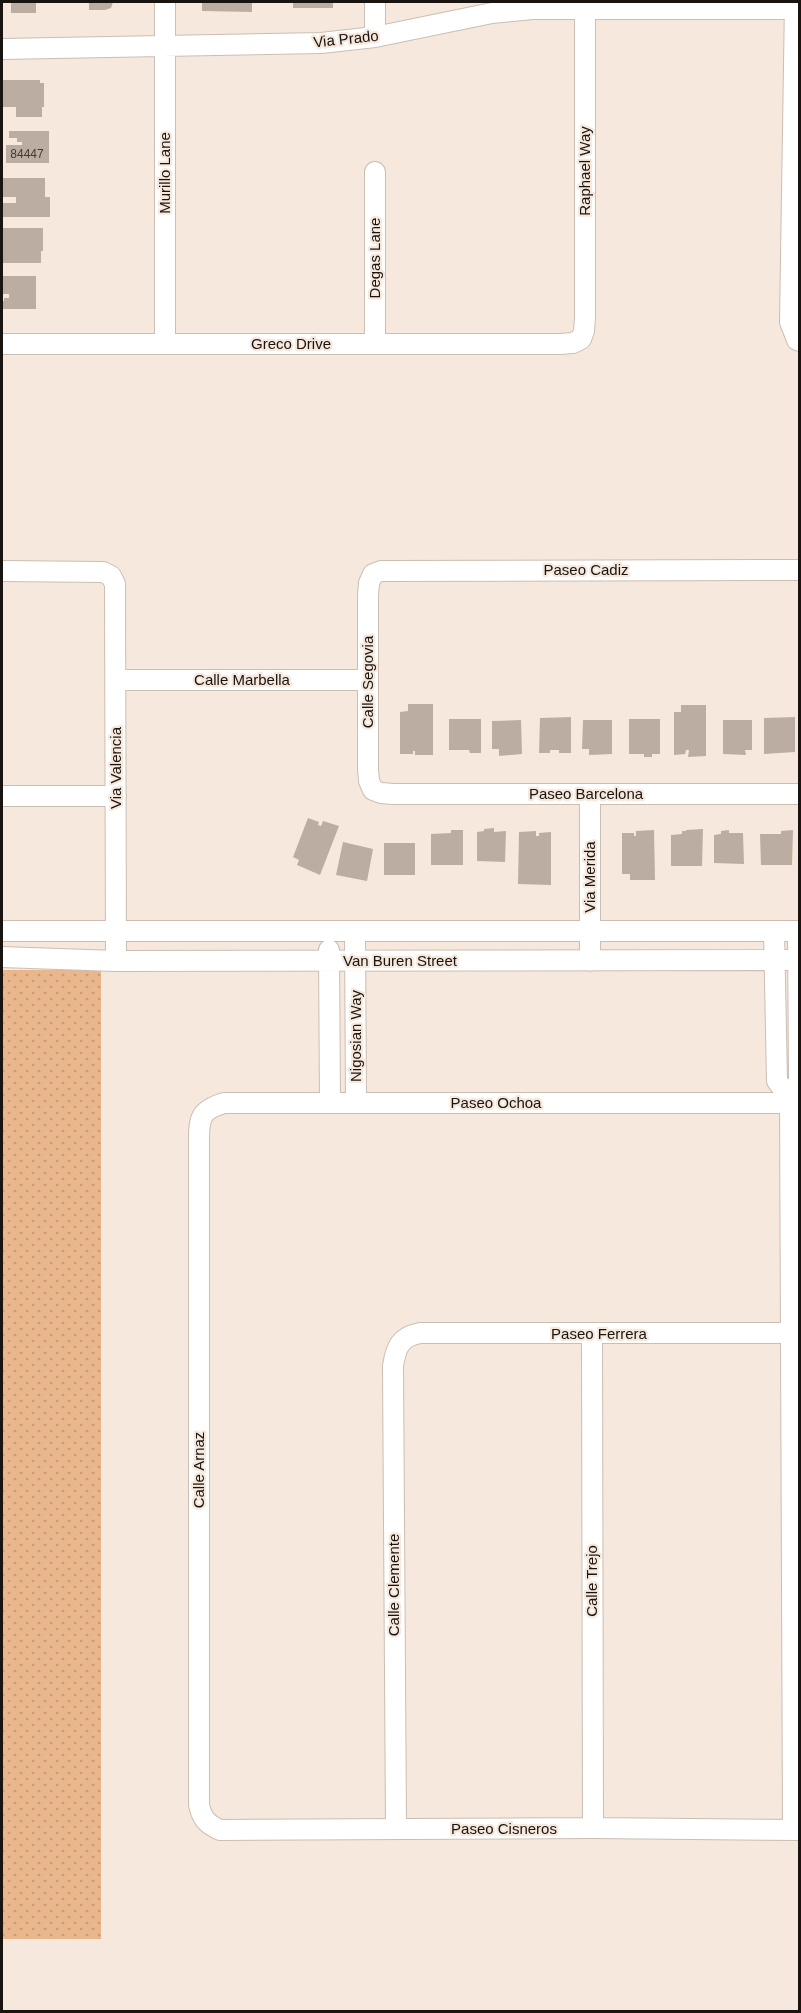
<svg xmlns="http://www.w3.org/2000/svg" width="801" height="2013" viewBox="0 0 801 2013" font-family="Arial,sans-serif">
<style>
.grass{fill:url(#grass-dots)}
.building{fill:#bbada2}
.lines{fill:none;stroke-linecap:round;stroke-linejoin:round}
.minor-casing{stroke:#cbbeb2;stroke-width:22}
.minor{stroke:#fff;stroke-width:20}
.labels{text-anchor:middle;stroke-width:4.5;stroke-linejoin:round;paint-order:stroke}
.number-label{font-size:12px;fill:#423a34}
.street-label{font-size:15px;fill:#191410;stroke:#f6e8dc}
</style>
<defs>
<pattern id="grass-dots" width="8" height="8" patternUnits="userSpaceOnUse" patternTransform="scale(1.5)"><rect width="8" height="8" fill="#e9b78b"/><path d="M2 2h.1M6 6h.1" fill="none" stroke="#c79c77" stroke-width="1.8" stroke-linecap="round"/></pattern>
</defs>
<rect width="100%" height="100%" fill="#f6e8dc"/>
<path class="grass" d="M2 970H101V1939H2Z"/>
<path class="building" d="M11 2H36V13H11Z
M89 2H113L111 8 105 10H89Z
M202 2H252V12L202 11Z
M293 2H333V8H293Z
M2 80H40V83H44V107H42V117H16V107H2Z
M9 131H49V163H6V145H22V142H17V138H9Z
M2 178H45V197H50V217H2V203H16V197H2Z
M2 228H43V251H41V263H2Z
M2 276H36V309H2V301H4V298H9V294H2Z
M408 704H433V755H415V751H413V754H400V712L408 711Z
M681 705H706V756L688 757 689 750H686L685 754 674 755V712H681Z
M571 717V753H559V750H550V753H539L540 718Z
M795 717V752L764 754V718Z
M449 719H481V753H470L469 750H449Z
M629 719H660V754H652V757H644V754H629Z
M521 720 522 754 499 756V749H492V721Z
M583 720H612V754L589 755V749H582Z
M723 720H752V750H745L746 755 723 754Z
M308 818 319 822 318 825 321 826 323 821 339 826 320 875 297 865 299 860 293 857Z
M494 828V832L506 831 505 862 477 861V832L484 831V829Z
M703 829 702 866H671V835L682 834V831H686V830Z
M451 830H463V865H431V834L451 833Z
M654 830 655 880H630V874H622V833H634V836H636V831Z
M729 830V833H743L744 864 714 863V835L721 834V831Z
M793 830 792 865H761L760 834H781V831Z
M536 831V836H539V833L551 832V885L518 884 519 832Z
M343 842 373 849 367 881 336 875Z
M384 843H415V875H384Z"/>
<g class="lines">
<defs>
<path id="minor" d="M165 2V344
M375 2V37
M795 2 790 322 797 340 800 341
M2 49 321 43 375 37 492 13 532 9H800
M2 344H560L573 343 581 339 584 331 585 318V2
M375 344V172
M800 570 381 571 373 574 369 583 368 595V769L369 781 373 790 381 793 393 794H800
M2 571 103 572 111 576 115 584 116 961
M116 680H368
M590 794V961
M2 796H116
M2 931H800
M774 931 777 1081 790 1098
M355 932 356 1103
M329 950 330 1103
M2 957 116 961 800 960
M790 1103H224C201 1110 199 1117 199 1140V1805C202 1819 207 1824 220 1830L593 1828 800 1830
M592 1334 593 1828
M396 1829 393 1366C396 1347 400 1337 420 1333H800
M793 1830 790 1098 799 1081 798 931"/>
</defs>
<use href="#minor" class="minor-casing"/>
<use href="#minor" class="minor"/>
</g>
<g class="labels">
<g class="number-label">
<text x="27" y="158">84447</text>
</g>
<g class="street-label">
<text transform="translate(346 39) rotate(-6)" y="5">Via Prado</text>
<text transform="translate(585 171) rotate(-90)" y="5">Raphael Way</text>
<text transform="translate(165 173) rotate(-90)" y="5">Murillo Lane</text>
<text transform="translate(375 258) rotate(-90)" y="5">Degas Lane</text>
<text x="291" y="349">Greco Drive</text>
<text x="586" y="575">Paseo Cadiz</text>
<text x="242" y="685">Calle Marbella</text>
<text transform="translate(368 682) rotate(-90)" y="5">Calle Segovia</text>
<text transform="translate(116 768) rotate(-90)" y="5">Via Valencia</text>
<text x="586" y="799">Paseo Barcelona</text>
<text transform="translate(590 877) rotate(-90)" y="5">Via Merida</text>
<text x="400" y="966">Van Buren Street</text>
<text transform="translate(356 1036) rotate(-90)" y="5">Nigosian Way</text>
<text x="496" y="1108">Paseo Ochoa</text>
<text x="599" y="1339">Paseo Ferrera</text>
<text transform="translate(199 1470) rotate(-90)" y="5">Calle Arnaz</text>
<text transform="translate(592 1581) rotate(-90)" y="5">Calle Trejo</text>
<text transform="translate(394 1585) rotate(-90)" y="5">Calle Clemente</text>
<text x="504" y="1834">Paseo Cisneros</text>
</g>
</g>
<rect width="801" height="2013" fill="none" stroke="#191410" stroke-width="6"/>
</svg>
